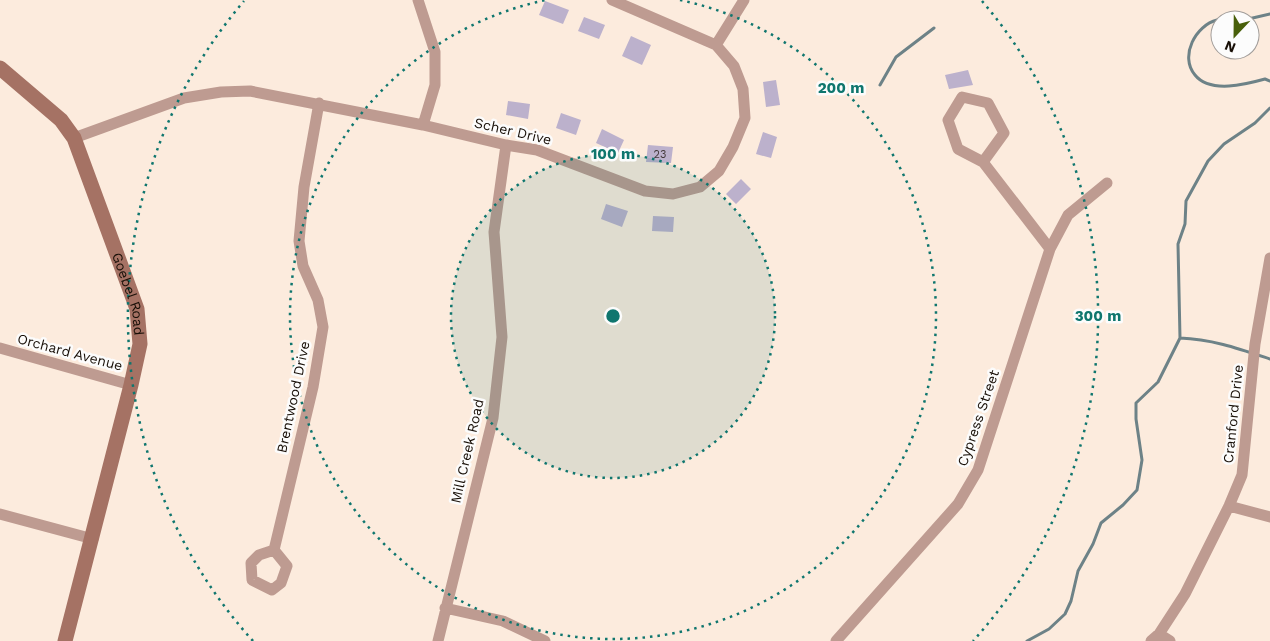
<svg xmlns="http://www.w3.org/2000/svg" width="1270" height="641" viewBox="0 0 1270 641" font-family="'Work Sans',sans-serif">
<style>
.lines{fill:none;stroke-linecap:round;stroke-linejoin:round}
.stream{stroke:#6d8287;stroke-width:3}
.building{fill:#bcb1cc}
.street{stroke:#be9b91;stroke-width:11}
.secondary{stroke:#a57264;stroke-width:15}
.ring{fill:none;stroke:#0f766e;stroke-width:2.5;stroke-dasharray:2.5 5}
.labels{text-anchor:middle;stroke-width:5;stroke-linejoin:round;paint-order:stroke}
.number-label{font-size:11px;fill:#413838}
.street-label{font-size:14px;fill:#180f07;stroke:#fcfcfc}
.centre{fill:#0f766e;stroke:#fcfcfc;stroke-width:2.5}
.ring-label{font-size:15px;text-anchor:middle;font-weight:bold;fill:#0f766e;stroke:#fcfcfc;stroke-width:5;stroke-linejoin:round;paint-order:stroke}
</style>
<rect width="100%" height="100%" fill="#fcebdd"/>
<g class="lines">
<path class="stream" d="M1233 20C1228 20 1221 18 1217 20 1196 25 1179 56 1195 75 1210 94 1247 84 1265 79L1270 81
M1244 20 1270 14
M880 85 896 57 934 28
M1180 338 1178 244 1185 224 1186 201 1208 161 1224 144 1255 123 1270 108
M1180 338C1212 339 1240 349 1270 359
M1027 641 1049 629 1065 614 1071 601 1078 571 1093 544 1101 523 1123 505 1137 490 1142 460 1136 419V403L1158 382 1180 338"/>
</g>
<path class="building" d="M545 1 569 10 563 24 539 15Z
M584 17 605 25 599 39 578 31Z
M631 36 651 45 642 65 622 56Z
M968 70 973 85 949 89 945 75Z
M776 80 780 105 766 107 763 82Z
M508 101 530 104 528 119 506 115Z
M561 113 581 120 576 135 556 128Z
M602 129 624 140 618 153 596 143Z
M763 132 777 137 771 158 756 154Z
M648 145 673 147 671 163 646 162Z
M741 179 751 189 736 204 726 194Z
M606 204 628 211 622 227 601 219Z
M653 216 674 217 673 232 652 231Z"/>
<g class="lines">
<path class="street" d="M418 0 435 52V85L423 125
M716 45 744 0
M74 138 184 98 221 92 250 91 423 125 506 145 537 150 645 191 673 194 700 187 719 171 733 147 745 118 743 89 734 66 716 45 612 0
M983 162 1004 133 988 103 962 97 948 120 958 149 983 162 1050 249
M0 348 131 385
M1229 506 1270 517
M0 514 93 539
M274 550 287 566 281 583 272 590 252 580 251 563 259 555 274 550 313 387 323 327 318 300 303 266 299 241 304 187 319 103
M445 608 503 621 545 641
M1159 634 1170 641
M438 641 493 418 502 337 494 232 506 145
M836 641 958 504 978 470 1050 249 1068 215 1107 183
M1151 641 1159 634 1185 594 1229 506 1242 475 1255 344 1270 258"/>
<path class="secondary" id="s1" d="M0 68 61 120 74 138 137 309 140 344 131 385 65 641"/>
</g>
<circle cx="613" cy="316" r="162" fill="#0f766e" fill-opacity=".12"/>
<g class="ring">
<circle cx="613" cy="316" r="162"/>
<path d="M680 0A323 323 0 1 1 546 0"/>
<path d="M253 641A485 485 0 0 1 244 1M982 1A485 485 0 0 1 973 641"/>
</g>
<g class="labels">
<g class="number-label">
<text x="660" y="158">23</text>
</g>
<g class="street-label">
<text transform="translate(513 131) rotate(13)" y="5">Scher Drive</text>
<text dy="5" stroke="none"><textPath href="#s1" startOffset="268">Goebel Road</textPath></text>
<text transform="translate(70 352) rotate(15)" y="5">Orchard Avenue</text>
<text transform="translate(293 397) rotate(-78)" y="5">Brentwood Drive</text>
<text transform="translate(1233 414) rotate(-84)" y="5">Cranford Drive</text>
<text transform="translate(978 418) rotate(-71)" y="5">Cypress Street</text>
<text transform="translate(467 451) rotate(-77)" y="5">Mill Creek Road</text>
</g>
</g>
<circle cx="613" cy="316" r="8" class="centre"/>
<g class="ring-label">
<text x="841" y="93">200 m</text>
<text x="613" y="159">100 m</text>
<text x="1098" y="321">300 m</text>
</g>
<g transform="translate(1235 35) rotate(202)"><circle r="24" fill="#fcfcfc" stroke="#a19d9a"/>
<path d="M0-4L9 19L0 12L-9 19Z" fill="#485f0a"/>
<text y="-8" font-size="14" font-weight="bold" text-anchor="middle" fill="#180f07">N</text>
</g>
</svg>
